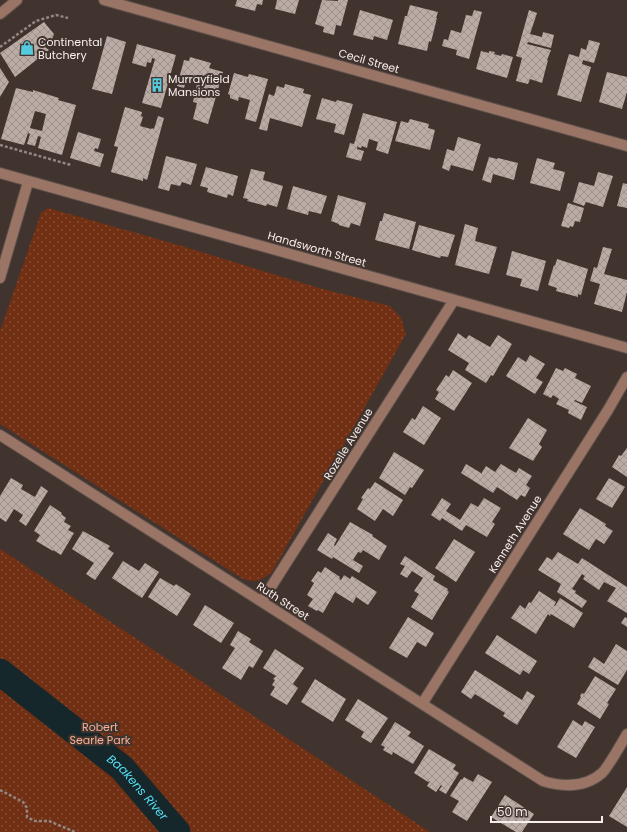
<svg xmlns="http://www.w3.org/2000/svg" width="627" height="832" viewBox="0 0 627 832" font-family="Poppins,sans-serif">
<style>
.park{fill:url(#park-dots)}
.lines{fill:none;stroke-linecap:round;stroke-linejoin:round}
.river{stroke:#16272b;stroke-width:27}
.building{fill:url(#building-cross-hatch);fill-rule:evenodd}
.minor-casing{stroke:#5e514c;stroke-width:12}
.path{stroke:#938783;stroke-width:2.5;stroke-dasharray:3 2;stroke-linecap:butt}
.minor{stroke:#9a7465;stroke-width:10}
.labels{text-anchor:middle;stroke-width:4;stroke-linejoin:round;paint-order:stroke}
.poi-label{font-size:11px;fill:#f8efec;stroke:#41332e;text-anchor:start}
.street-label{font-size:11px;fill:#f8efec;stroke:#41332e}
.park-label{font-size:11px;fill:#f7b197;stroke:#41332e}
.water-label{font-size:12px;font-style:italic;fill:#56def4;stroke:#41332e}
</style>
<defs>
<pattern id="park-dots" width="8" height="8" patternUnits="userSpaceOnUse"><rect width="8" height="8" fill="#712f13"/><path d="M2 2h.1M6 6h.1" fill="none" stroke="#864d36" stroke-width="1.8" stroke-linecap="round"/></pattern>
<pattern id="building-cross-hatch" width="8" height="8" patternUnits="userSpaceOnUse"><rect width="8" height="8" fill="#bbaba5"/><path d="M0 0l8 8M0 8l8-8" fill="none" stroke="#9f928e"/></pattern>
</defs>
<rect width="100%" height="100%" fill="#41332e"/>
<path class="park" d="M48 208 175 244 319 288 390 306 401 318 406 334 272 572C262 581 255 583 243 579L0 424V331L41 213Z
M0 549 430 832H0Z"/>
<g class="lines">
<path class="river" id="s1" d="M0 672 122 768 177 832"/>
</g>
<path class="building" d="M237 0H263L262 5 257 4 255 11 235 6Z
M277 0H299L295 14 275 9Z
M322 0 338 1V0H348L341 26 336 25 334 35 323 32 324 27 315 24Z
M410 5 438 12 436 18H437L431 42 429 41 427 51 398 44 405 16H407Z
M360 10 393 20 387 40 374 36 373 40 353 35Z
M474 10 482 12 469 59 456 55 457 50 442 46 444 39 448 40 451 30 461 33 466 15 472 16Z
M529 10 537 13 530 34 542 37 543 32 554 35 551 48 528 42 527 44 551 50 547 60H548L542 83 530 79 528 84 516 81 522 58 516 56Z
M44 22 54 34 51 42 45 47 49 50 15 77 0 53Z
M107 36 126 42 112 94 92 89Z
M589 40 600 43 594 63 583 60 582 64 591 67 581 102 557 95 569 54 579 57 581 48 586 50Z
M137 44 176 55 161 108 142 103 155 59 152 58 151 63 147 62 146 67 132 63Z
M481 51 489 53V51L495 52 494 54 501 56 502 54 513 57 507 78 476 69Z
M190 57 211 63 209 68 223 72 208 124 193 119 197 103 193 102 197 84 186 81 184 88 177 86 184 60 189 61Z
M0 68 9 82 0 97Z
M607 72 627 77V92L622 109 599 102Z
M234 73 248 77 249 74 268 79 256 122 245 119 250 100 239 97 238 101 230 98V95L228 94Z
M285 84 304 89 303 93 311 95 302 127 270 118 267 131 259 129 269 94 274 96 277 86 284 88Z
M16 88 33 92V90L59 98 58 100 76 105 62 155 38 148 41 137 38 136 35 146 27 144 30 134 28 133 24 145 1 139ZM35 111 46 114 42 131 30 128Z
M322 98 336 102 337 100 353 104 344 135 334 132 336 124 316 119Z
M125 107 142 112 141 116 143 117 140 126 151 129 152 128 154 129 158 116 164 118 147 180 143 178V181L111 172 118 147 114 146Z
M363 113 397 122 388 154 376 150 378 142 369 139 367 148 362 146 361 148 358 147V145L357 149 364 151 361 161 346 157 350 143 354 144Z
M410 119 429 124 428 128 435 130 430 150 395 141 401 121 408 123Z
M78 132 101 139 98 149 95 148 94 151 104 154 100 167 70 158Z
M458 137 481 144 473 171 451 165 449 171 442 168 447 149 454 151Z
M166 156 197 164 191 185 182 182 180 186 171 184 169 191 158 188Z
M489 157 497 159 498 158 518 163 514 180 493 174 491 183 482 180Z
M537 158 555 163 553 169 565 172 560 191 530 183Z
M206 167 238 176 233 196 228 194 227 198 207 192 208 188 200 186Z
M251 169 265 172 263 180 283 186 277 207 267 204 266 206 247 201 248 199 243 198Z
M598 172 613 176 603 207 586 202 584 206 573 202 579 182 594 186Z
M623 183 627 184V208L617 206Z
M293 186 327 196 321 214 309 211 308 215 287 209Z
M338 195 366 203 360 226 351 223 349 228 339 225V224L331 221Z
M568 203 584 208 580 222 575 221 573 227 570 226 569 228 561 226Z
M384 213 416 222 409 249 375 240 380 221H382Z
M465 224 478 228 475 241 497 247 489 274 455 265Z
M419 225 455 235 448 257 441 256 440 258 412 250Z
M603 247 612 249 604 274 627 280V292L622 312 594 304 600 284 590 281 594 267 597 268Z
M512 251 546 261 538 291 520 286 522 279 506 275Z
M557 259 588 269 581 295 578 294V297L556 291 557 288 548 285 554 265 555 266Z
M458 333 466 339 469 335 490 347 498 335 512 344 493 376 491 375 486 383 465 370 469 363 448 350Z
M530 355 545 364 536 378 543 382 535 394 506 376 518 357 526 362Z
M556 368 563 371 565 368 577 374 575 378 591 386 582 403 575 400 574 401 587 407 581 420 568 413 569 410 556 404 559 399 553 395 551 398 543 394Z
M453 370 472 383 454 411 435 399 439 392 436 390 446 375 449 377Z
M423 406 441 418 424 445 403 432 412 418 415 420Z
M528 418 547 430 539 444 542 447 533 461 509 448Z
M627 448V477L612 467 619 455 621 456Z
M394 452 424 470 412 488 410 487 405 495 379 478Z
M466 464 481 473V474L486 466 495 472 501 464 516 473 519 468 532 476 526 485 530 488 525 497 521 495 517 500 497 487 493 493 461 473Z
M11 478 23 485 21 489 35 497 41 486 48 491 26 526 19 521 23 515 14 509 6 522 0 518V496Z
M609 478 625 487 612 508 596 499Z
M375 482 403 500 393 516 383 509 375 521 357 509 363 499 361 498 368 488 370 489Z
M442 498 451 504 446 511 460 520 471 503 478 507 484 498 501 508 492 522 495 524 487 537 466 525 462 531 442 518 440 521 431 515Z
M50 505 62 513 61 514 66 518 64 522 71 526 68 530 74 533 61 555 53 550V551L36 541 40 535 34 531Z
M580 508 606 524 605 526 613 531 604 544 596 539 589 550 563 534Z
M350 522 373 535 372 536 387 546 379 560 363 550 361 553 358 552 353 560 363 566 359 573 333 557 332 559 317 550 328 533 337 539 334 545 335 546Z
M83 531 110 546 108 549 114 553 95 580 86 574 94 563 72 549Z
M454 539 475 552 456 582 435 568Z
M558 552 578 564 582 558 627 587V613L607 601 616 588 604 582 599 590 583 579 585 576 582 574 572 589 576 591 575 593 587 601 582 608 557 592 561 584 538 570 547 557 552 560Z
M405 556 435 576 433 580 448 589 447 590 449 592 432 620 411 607 419 594 414 591 423 578 412 571 407 578 400 574 405 566 400 564Z
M123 561 139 571 145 563 159 572 142 598 112 578Z
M325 567 340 577 339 578 341 580 344 575 350 579 352 576 377 592 368 605 356 597 353 603 335 592 323 613 318 610 317 611 308 606 313 599 307 595 314 583 311 581 318 571 321 573Z
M160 578 174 586 176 584 191 594 177 616 148 597Z
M539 591 556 602 554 606H555L560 598 583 613 574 628 551 614 550 616 548 614 536 634 511 618 520 605 525 609 529 602 531 603Z
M205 605 234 623 221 643 193 625Z
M408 617 434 633 426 647 417 642 407 658 389 648Z
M625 617 627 618V627L621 623Z
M238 631 251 639 249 642 263 651 253 668 249 666 241 680 222 668 235 648 230 645Z
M497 635 537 661 529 674 523 670 520 675 485 653Z
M616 644 627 651V670L618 685 588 667 594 657 604 664Z
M275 649 304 668 293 684 298 688 287 705 270 695 275 687 272 685 275 680 273 679 276 676 263 668Z
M475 670 522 700 527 691 535 696 517 725 503 716 505 713 475 694 471 699 461 692Z
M595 676 616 689 607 703 609 704 600 719 577 704 581 697 580 696 582 693 584 694Z
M315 679 346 699 333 722 301 702Z
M358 699 388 718 371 743 361 737 364 732 345 720Z
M573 720 582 726 585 721 595 727 576 758 557 747Z
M395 722 411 732 408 736 424 746 413 764 393 752 392 755 383 750 385 747 381 745Z
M429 749 456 765 453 769 459 773 446 794 439 790 442 786 441 785 436 792 427 786 430 781 428 782 414 773Z
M478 774 492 782 467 821 452 812 459 801 450 796 461 779 462 780 464 777 473 782Z
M627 787V827L609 816Z
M505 795 534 814 522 832H516L491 817Z"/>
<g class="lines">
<defs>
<path id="minor" d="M104 0 627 146
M0 14 17 0
M0 173 627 348
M0 278 28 182
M0 435 543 781C563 787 585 788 602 773 609 766 621 744 627 734
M262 601 454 300
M422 704 608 410 627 377"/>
</defs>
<use href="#minor" class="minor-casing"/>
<path class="path" d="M0 47 36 21 56 15 68 18
M0 145 71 165
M0 790 23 802 27 808V817L35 821H49L75 832"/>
<use href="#minor" class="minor"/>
</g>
<defs>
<symbol id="shop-bare" viewBox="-9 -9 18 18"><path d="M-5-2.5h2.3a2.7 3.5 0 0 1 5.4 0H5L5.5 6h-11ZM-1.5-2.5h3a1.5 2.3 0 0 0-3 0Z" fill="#54cade" stroke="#41332e" stroke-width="2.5" paint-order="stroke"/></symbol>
<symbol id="building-bare" viewBox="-9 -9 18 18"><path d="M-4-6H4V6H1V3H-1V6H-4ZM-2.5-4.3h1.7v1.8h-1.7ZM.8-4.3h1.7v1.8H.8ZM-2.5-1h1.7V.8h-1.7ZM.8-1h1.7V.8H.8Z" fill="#54cade" stroke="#41332e" stroke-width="2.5" paint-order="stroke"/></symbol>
</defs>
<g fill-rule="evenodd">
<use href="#shop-bare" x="17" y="38" width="20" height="20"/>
<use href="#building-bare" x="147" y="75" width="20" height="20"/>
</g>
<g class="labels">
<g class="poi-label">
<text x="38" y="46">Continental<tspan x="38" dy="13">Butchery</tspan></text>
<text x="168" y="83">Murrayfield<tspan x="168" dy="13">Mansions</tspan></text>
</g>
<g class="street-label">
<text transform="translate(369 61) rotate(16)" y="4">Cecil Street</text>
<text transform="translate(317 249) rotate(16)" y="4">Handsworth Street</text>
<text transform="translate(348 444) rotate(-58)" y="4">Rozelle Avenue</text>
<text transform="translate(515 534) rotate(-58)" y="4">Kenneth Avenue</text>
<text transform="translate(283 601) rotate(33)" y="4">Ruth Street</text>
</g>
<g class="park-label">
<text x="100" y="731">Robert<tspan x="100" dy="13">Searle Park</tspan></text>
</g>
<g class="water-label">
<text dy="4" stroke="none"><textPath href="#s1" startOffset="180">Baakens River</textPath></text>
</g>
</g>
<path d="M491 816v6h111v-6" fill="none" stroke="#f8efec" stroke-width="2"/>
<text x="497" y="816" font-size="12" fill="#f8efec" stroke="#41332e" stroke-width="3" paint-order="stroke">50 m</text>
</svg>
